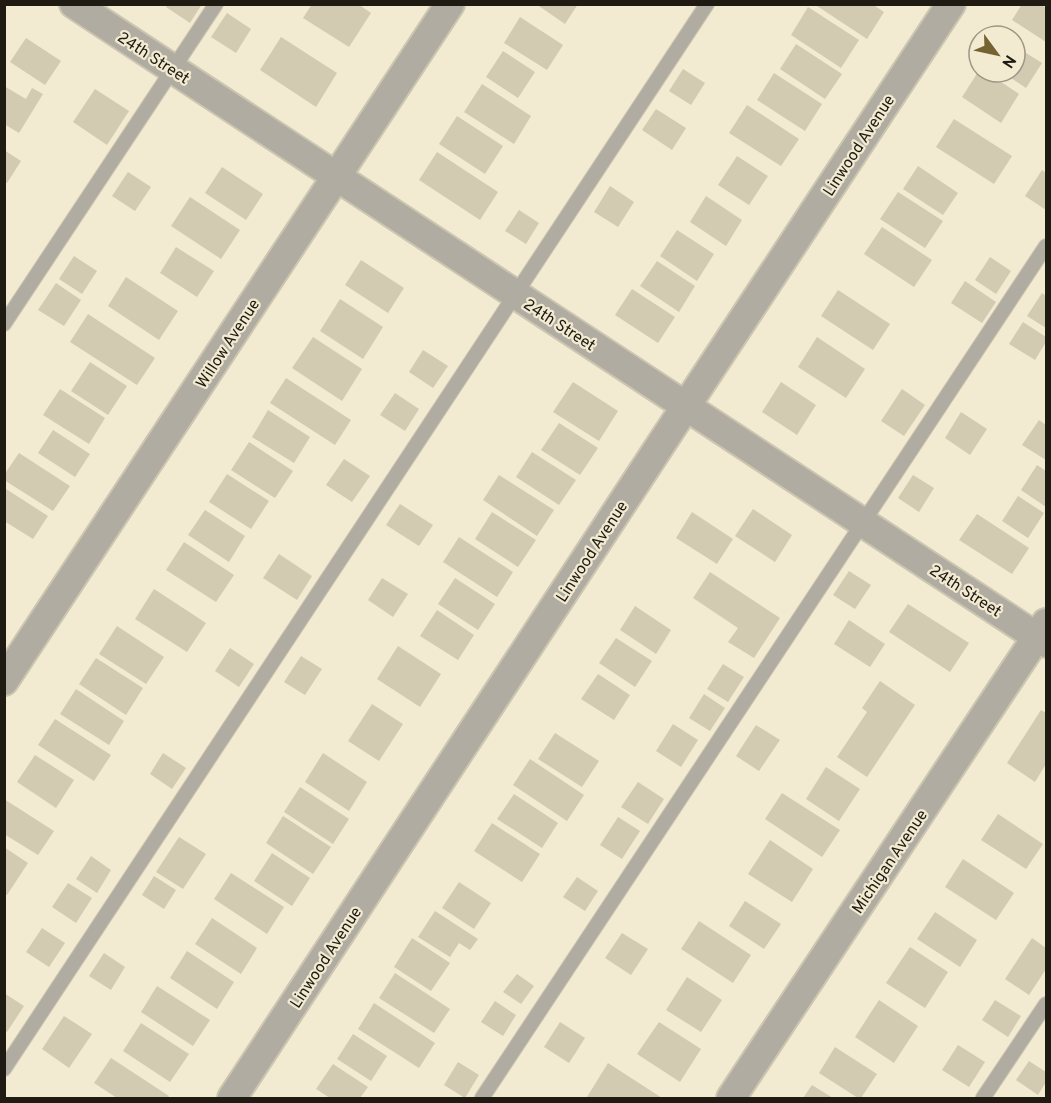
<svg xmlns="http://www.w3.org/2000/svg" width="1051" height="1103" viewBox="0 0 1051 1103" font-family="Overpass,sans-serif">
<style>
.building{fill:#d3cab2}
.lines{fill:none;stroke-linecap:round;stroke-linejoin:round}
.lane-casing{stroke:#ccc5af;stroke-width:16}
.street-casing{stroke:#ccc5af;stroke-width:32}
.lane{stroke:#b0aca2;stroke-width:14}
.street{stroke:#b0aca2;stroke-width:28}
.labels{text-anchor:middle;stroke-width:4.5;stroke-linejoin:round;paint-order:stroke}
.street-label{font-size:16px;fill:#1f1b13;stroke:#f2ead1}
</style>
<rect width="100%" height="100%" fill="#f2ead1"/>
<path class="building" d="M168 4H202L190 23 166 7Z
M312 4H358L371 13 349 47 303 18Z
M536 4H578L565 24Z
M814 4H872L884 12 867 39Z
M1022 4H1040L1046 8V42L1012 20Z
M808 7 859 40 841 68 791 35Z
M227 13 251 29 236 53 211 37Z
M520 17 563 45 547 70 504 43Z
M281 37 337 73 316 107 260 70Z
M26 38 61 61 45 85 10 62Z
M796 44 842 74 825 99 780 69Z
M1015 46 1042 63 1026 88 1002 72H1015Z
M503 51 535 72 518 98 486 77Z
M683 69 705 83 691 105 669 91Z
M978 72H986L1019 94 1001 123 962 97Z
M774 73 822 104 805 131 757 100Z
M482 84 531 116 514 144 464 112Z
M4 86 26 99 32 88 43 94 19 133 4 124Z
M95 89 129 111 107 145 73 122Z
M747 105 799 139 781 166 729 133Z
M656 109 686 128 672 150 642 130Z
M457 116 503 146 485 174 439 144Z
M954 119 1012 156 994 184 936 147Z
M4 150 21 161 7 183 4 182Z
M437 152 498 192 480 220 419 180Z
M737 156 768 176 749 205 718 185Z
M918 166 958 193 943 215 903 189Z
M222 167 263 194 246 220 205 193Z
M1042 170 1046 173V210L1025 196Z
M128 172 151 187 135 211 112 196Z
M610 186 634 202 618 227 594 212Z
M898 192 943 221 925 248 880 219Z
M706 196 742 220 726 246 690 222Z
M190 197 240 230 221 259 171 226Z
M519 210 539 223 526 244 505 231Z
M882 227 932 260 914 287 864 254Z
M677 230 714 254 697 281 660 256Z
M176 247 214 271 197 297 160 273Z
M74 256 97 271 82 294 59 279Z
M990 257 1011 271 996 294 975 280Z
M361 260 404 288 388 313 345 285Z
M657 261 695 286 679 312 640 286Z
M126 277 178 311 159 340 108 306Z
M965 281 996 302 982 323 951 303Z
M56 283 81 300 64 326 38 310Z
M632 289 675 317 658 343 615 315Z
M838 290 890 324 873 350 821 316Z
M1042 293 1046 296V328L1027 316Z
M340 299 383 327 363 359 320 331Z
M88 314 155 358 137 385 70 342Z
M1023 322 1046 337V342L1035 360 1009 344Z
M313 337 362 369 342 401 292 368Z
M817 337 865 369 846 398 798 367Z
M423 350 448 366 433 388 409 372Z
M90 362 127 386 108 415 71 391Z
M286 378 351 420 335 445 270 403Z
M573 382 618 411 599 441 553 412Z
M781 382 816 405 797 435 762 412Z
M60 389 105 418 89 444 43 415Z
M902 389 925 405 904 436 881 421Z
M395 393 419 409 405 431 380 415Z
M268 410 310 437 294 463 252 437Z
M961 412 987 429 970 455 945 438Z
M1039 420 1046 425V460L1022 445Z
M559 423 598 448 580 475 541 450Z
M53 430 90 454 75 477 38 453Z
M249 442 293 471 275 498 231 470Z
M532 452 576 480 559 505 516 477Z
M19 453 70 486 53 511 4 480V475Z
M344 459 370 476 352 502 326 485Z
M1037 465 1046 471V507L1021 490Z
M227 474 269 501 251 529 209 502Z
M499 475 554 510 537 536 483 500Z
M913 475 934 488 919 512 898 498Z
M6 489 48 516 33 539 4 521V491Z
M1018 496 1044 513 1028 538 1002 521Z
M400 504 433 525 419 546 386 525Z
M753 509 792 535 775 562 735 536Z
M205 510 245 536 229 562 188 535Z
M492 512 536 540 518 567 475 539Z
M692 512 733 539 717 564 676 538Z
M977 514 1029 548 1012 574 959 540Z
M459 537 513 572 497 597 443 562Z
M184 542 234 575 216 602 166 570Z
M279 554 312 576 297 600 263 578Z
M849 571 871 585 855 609 833 595Z
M710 572 780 618 754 658 728 642 738 628 693 598Z
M382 578 408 594 393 617 368 600Z
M455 578 495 604 478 630 438 604Z
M154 589 206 623 187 652 135 619Z
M908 604 969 643 950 672 889 632Z
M635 606 671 630 656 654 620 630Z
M437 610 474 635 458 660 420 636Z
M849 620 885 644 870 667 834 644Z
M117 626 164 657 146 684 99 654Z
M616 638 652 661 635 687 599 663Z
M398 646 441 674 420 707 377 679Z
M230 648 254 664 239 687 215 671Z
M301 656 322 669 305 695 284 682Z
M96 658 143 688 126 715 79 684Z
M723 664 744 677 728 702 707 689Z
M598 674 630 695 614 720 581 699Z
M880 681 915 705 867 777 837 757 867 712 862 708Z
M76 689 124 721 109 745 60 714Z
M704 694 725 708 710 731 689 718Z
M372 704 403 724 379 761 348 741Z
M1041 710 1046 713V764L1035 782 1007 763Z
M55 719 111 755 94 781 38 745Z
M673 724 698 740 681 767 656 751Z
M756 725 780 740 759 771 736 756Z
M555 733 599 761 582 787 538 759Z
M163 753 186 768 172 789 150 774Z
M323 753 367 782 349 811 305 782Z
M35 755 74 780 56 808 17 782Z
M530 759 584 795 567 821 513 785Z
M826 767 860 789 839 821 806 799Z
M638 782 664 799 648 824 621 807Z
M300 787 349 819 333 844 284 812Z
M782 793 840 830 822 857 765 819Z
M514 794 558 823 542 848 497 819Z
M4 799 54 831 38 855 4 834Z
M998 814 1043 844 1026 869 981 840Z
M283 816 331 847 313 874 266 843Z
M618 817 640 831 622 859 600 845Z
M492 823 540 854 522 882 474 851Z
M179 837 206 854 183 889 156 872Z
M770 840 813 869 792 902 748 874Z
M4 847 28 863 7 895 4 893Z
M272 853 310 878 292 906 254 881Z
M91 856 111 870 97 893 76 879Z
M963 859 1014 893 996 920 945 887Z
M231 873 284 907 267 934 214 899Z
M154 876 176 890 164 909 142 895Z
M577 877 598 891 585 911 563 897Z
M459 882 491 903 474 929 442 908Z
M68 883 92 898 76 923 52 907Z
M745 901 781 924 764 949 729 926Z
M435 911 478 939 470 950 459 943 450 957 418 937Z
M935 912 977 940 960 967 917 939Z
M212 918 257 948 241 974 195 944Z
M699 921 751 955 733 983 681 949Z
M42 928 65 943 49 967 26 952Z
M622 933 648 949 631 975 605 958Z
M412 938 450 963 431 991 394 967Z
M1032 938 1046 948V969L1029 995 1005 979Z
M910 947 948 972 925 1008 886 983Z
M187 951 234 982 217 1009 170 978Z
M104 953 125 967 111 990 89 976Z
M395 973 450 1009 434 1033 379 998Z
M517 974 534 986 521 1004 503 992Z
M687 977 722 1000 701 1032 666 1010Z
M157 986 210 1020 193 1046 141 1012Z
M4 993 24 1006 7 1032 4 1030Z
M879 1000 918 1026 894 1063 855 1037Z
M995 1000 1021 1016 1008 1037 982 1020Z
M495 1001 516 1015 503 1036 481 1022Z
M374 1003 435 1043 419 1068 358 1029Z
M64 1016 92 1034 69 1068 42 1049Z
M560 1022 585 1038 569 1063 544 1047Z
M659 1022 701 1049 680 1082 637 1054Z
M141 1023 189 1054 170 1082 123 1051Z
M353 1034 387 1056 371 1081 337 1059Z
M958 1045 985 1062 969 1087 942 1070Z
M835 1047 877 1074 861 1098H858L819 1073Z
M111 1058 169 1096 168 1098H117L94 1083Z
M1029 1061 1046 1072V1082L1038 1095 1016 1080Z
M458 1062 479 1075 465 1098 444 1085Z
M608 1063 662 1098H589L587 1097Z
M333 1064 368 1087 360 1098H330L316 1089Z
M812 1085 833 1098H803Z"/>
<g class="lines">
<defs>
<path id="lane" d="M4 324 216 4
M4 1069 707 4
M482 1098 1046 246
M983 1098 1046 1004"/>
<path id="street" d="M74 4 1046 643
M4 681 450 4
M232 1098 686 406 951 4
M731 1098 1046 623"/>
</defs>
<use href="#lane" class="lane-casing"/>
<use href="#street" class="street-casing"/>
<use href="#lane" class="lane"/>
<use href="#street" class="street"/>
</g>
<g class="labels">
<g class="street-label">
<text transform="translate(154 57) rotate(33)" y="6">24th Street</text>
<text transform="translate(858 145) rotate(-57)" y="6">Linwood Avenue</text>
<text transform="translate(560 324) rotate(33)" y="6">24th Street</text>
<text transform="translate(227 343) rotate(-57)" y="6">Willow Avenue</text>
<text transform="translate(591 551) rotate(-57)" y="6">Linwood Avenue</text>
<text transform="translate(966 590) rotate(33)" y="6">24th Street</text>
<text transform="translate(889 861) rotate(-56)" y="6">Michigan Avenue</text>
<text transform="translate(325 957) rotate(-57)" y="6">Linwood Avenue</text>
</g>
</g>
<rect width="1051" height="1103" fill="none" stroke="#1f1b13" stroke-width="12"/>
<g transform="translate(997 54) rotate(123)"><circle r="28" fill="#f2ead1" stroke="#9e9785" stroke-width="1.5"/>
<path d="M0-4.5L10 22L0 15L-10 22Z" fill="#746331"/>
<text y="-9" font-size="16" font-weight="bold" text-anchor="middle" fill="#1f1b13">N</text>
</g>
</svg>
